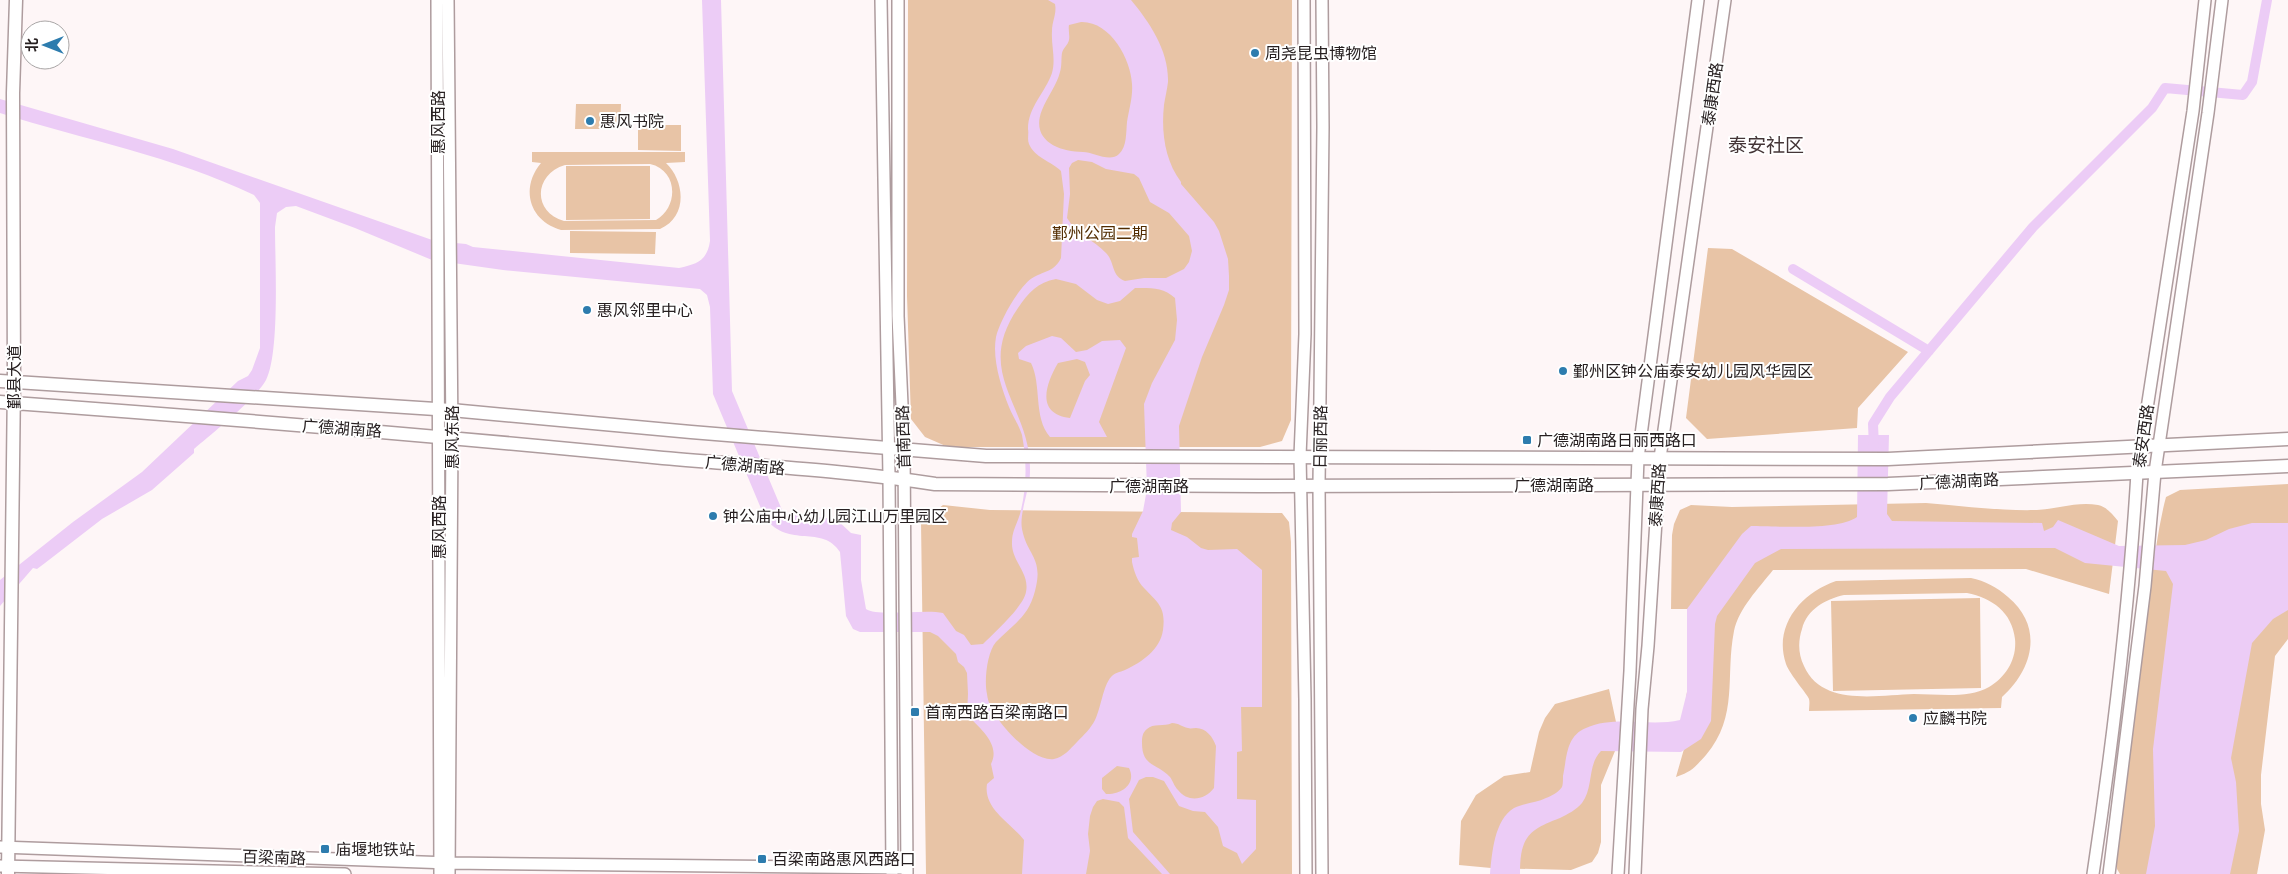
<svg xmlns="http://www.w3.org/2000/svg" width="2288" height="874" viewBox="0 0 2288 874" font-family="Roboto,'Noto Sans SC',sans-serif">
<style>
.green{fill:#e8c4a6;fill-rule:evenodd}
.water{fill:#ecccf6;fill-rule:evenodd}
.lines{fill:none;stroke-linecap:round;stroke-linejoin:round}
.canal{stroke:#ecccf6;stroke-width:10}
.secondary-casing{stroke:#ae9c9e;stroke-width:14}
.primary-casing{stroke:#ae9c9e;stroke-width:15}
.secondary{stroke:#fff;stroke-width:11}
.primary{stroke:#fff;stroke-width:12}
.poi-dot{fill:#2d7cae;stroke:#fff;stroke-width:2}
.labels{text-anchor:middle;stroke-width:4;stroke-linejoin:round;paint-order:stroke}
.poi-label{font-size:16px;fill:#272021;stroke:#fff;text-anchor:start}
.street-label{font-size:16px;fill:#272021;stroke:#fff}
.park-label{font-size:16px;fill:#522c01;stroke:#fff}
.quarter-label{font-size:19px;fill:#443537;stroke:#fff}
</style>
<rect width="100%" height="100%" fill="#fef6f7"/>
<path class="green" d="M908 0H1292L1291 420 1282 441 1260 447H948L925 437 911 419 907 296Z
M576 104H621L620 129H575Z
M638 125H681V151L638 150Z
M532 152H685V162L666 163C685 181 688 217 660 229L561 230C529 221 520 188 541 163L532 162ZM650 164C678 170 679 207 656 220L564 221C532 212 534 174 565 165Z
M566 166H650V219L566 220Z
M570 231 656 232 655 254 570 253Z
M1708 248 1732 249 1908 352 1858 408 1857 428 1707 439 1686 418Z
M2288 484V639L2275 656 2261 775V804L2265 830 2257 874H2120L2117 869V856C2129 766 2137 677 2150 587 2155 557 2158 527 2166 497L2180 490Z
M1926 503C1963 506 2000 511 2037 510 2057 509 2078 501 2098 505 2107 507 2112 514 2118 521L2109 594 2026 569 1773 570C1759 588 1739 608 1734 631 1725 676 1739 716 1706 755 1694 768 1693 771 1676 777L1684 749V711L1687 692V609H1671L1672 535 1674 524 1680 510 1691 505 1732 507Z
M943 505 990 510 1282 513 1289 522 1291 542 1292 874H926L921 522Z
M1971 578C1985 581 1997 587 2008 597 2044 627 2033 669 2002 697L2001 708 1809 711C1809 707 1810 703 1809 699 1808 695 1790 675 1786 664 1773 626 1801 593 1836 581ZM1967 593C1992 598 2012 612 2015 639 2017 659 2006 677 1989 687 1968 699 1937 694 1914 694 1878 695 1822 707 1804 666 1798 654 1798 641 1802 629 1807 609 1826 599 1844 595Z
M1980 598 1981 688 1833 691 1831 601Z
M1609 689 1616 722 1615 751 1601 785V842L1598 853 1592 862 1571 870 1491 868 1459 865 1461 821 1476 795 1504 776 1530 772 1539 732 1545 718 1555 704Z"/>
<path class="water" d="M702 0H721L732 391 782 510 786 514 836 519 851 533 861 535V580L866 609C877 617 925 609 943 613L956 631 964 635 971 645 983 644C994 633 1024 606 1026 592 1030 573 1011 561 1012 542 1012 531 1017 524 1020 514 1027 487 1027 462 1022 435 1019 425 1013 417 1009 407 1001 387 992 359 996 337 999 322 1020 284 1034 277 1045 271 1055 271 1061 258L1064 194 1061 171C1052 162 1034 157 1029 144 1027 139 1029 134 1028 129 1028 107 1045 93 1052 73 1056 58 1051 46 1052 31 1052 21 1057 14 1055 4L1048 0H1131C1150 23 1169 51 1168 82 1167 90 1165 98 1164 105 1161 132 1165 161 1181 182V184L1214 222 1219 231 1228 259 1229 276V290L1224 305 1202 357 1179 426 1181 512 1172 523 1171 530 1187 537 1201 548 1208 550 1237 549 1262 570V707H1241L1242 751 1237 752V799L1256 800V849L1242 864 1237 853 1223 846 1218 827 1205 812 1193 811 1179 806 1164 781 1153 777H1146L1139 780 1129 799 1133 832 1170 874H1162L1128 838 1124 807 1119 802 1103 799 1097 801 1093 807 1090 816 1088 834 1090 851 1086 874H1022L1024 840C1011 823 983 809 987 784L994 778 991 764C1001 745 980 728 967 715L968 694 967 673 964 667 958 662 956 654 938 636 930 632H860L853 629 846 616 840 552C822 524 789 549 765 518L713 394 710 307 707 295 700 289 503 270 432 260 355 228 296 206 286 207 277 213 275 227C275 261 280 353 266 380 256 399 212 433 194 449V453L152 490 102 519 45 563 37 569 33 568 0 606V580L73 522 142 472 238 381 248 376 252 370 260 348V203L254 195C173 156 85 140 0 113V99L173 149 435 241 466 244 473 247 679 268C697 264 707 261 710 241ZM1081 22C1110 21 1131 59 1132 84 1133 97 1129 109 1127 122 1126 132 1127 147 1119 154 1110 163 1093 152 1083 152 1058 152 1030 140 1042 110 1047 97 1057 85 1060 72 1062 66 1061 59 1062 53 1063 48 1068 45 1069 40 1070 35 1068 30 1069 25ZM1078 160 1092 162 1106 169 1134 174 1139 178 1150 202 1169 213 1189 236 1192 251 1189 262 1184 269 1166 278H1144L1125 281C1111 276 1115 262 1106 253 1094 240 1076 234 1067 218L1070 194 1069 168 1072 163ZM1056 279 1076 284 1097 300 1108 304 1120 301 1135 288C1151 288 1163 287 1175 298L1177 320 1175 340 1152 383 1144 404 1147 489 1143 511 1132 534V537L1137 538 1139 557 1132 558V562C1134 571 1137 581 1144 588 1158 603 1166 607 1163 630 1160 650 1142 662 1125 670 1120 672 1114 673 1111 677 1103 686 1101 708 1095 720 1091 728 1084 735 1077 742 1070 749 1064 757 1054 759 1035 762 1006 732 997 717 992 710 988 703 987 694 984 681 987 652 996 642 1013 624 1028 618 1035 591 1044 557 1027 556 1022 529 1019 513 1030 489 1030 472 1032 406 972 375 1018 308 1028 293 1038 282 1056 279ZM1172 723C1179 723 1182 727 1188 728 1190 729 1193 728 1196 728 1206 728 1213 737 1216 746L1214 788C1205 800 1188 803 1178 790 1174 786 1173 781 1170 777 1157 763 1142 767 1142 743 1142 738 1142 733 1147 729 1153 723 1164 727 1172 723ZM1117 766 1129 768C1137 784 1121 795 1106 794L1102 789V778Z
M1052 336 1061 338 1076 352 1087 350 1102 341 1120 340 1126 348 1099 422 1107 437H1050C1033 417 1042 385 1031 363L1019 359 1018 353 1026 346ZM1077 359 1085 362 1090 375 1085 381 1070 418C1036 414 1045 385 1058 363Z
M1858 435H1889L1887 514 1892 521 2042 523 2044 531 2053 527 2058 520 2119 546 2185 545 2206 540 2229 529 2252 523H2288V610L2273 619 2252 643 2231 758 2236 782 2239 831 2230 874H2146L2155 826 2153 749 2173 584 2166 571 2085 563 2055 548 1781 549 1755 563 1717 616 1715 624 1711 721 1701 739 1681 752 1601 751C1587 765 1594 787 1582 803 1576 810 1568 814 1560 818 1527 830 1520 839 1520 874H1490C1492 854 1494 820 1514 808 1524 803 1536 803 1546 798 1551 796 1559 792 1562 787 1563 785 1563 779 1563 776 1567 757 1566 736 1586 728 1615 715 1650 727 1680 720L1687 692V609L1742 534 1751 526C1776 526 1837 531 1857 517Z"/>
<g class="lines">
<path class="canal" d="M1793 269 1929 351
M1874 447 1873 424 1890 397 2033 227 2152 108 2165 88 2243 95 2252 82 2267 0"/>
<defs>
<path id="secondary" d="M437 0 440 874
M448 0 452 437 449 874
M881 0 889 477 892 873
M898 0V316L904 449 907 873
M1304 0 1305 334 1300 456 1305 699 1306 874
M1322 0 1323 127 1319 486 1322 874
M0 847 449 863 907 868
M0 866 345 874
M1618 874 1630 671 1638 458 1698 0
M1635 874 1642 709 1648 646 1660 458 1725 0
M2093 874C2113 741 2129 607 2137 473L2193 111 2205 0
M2109 874 2145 586 2155 472 2208 113 2222 0"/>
<path id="primary" d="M0 381 451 410 691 432 986 456 1888 459 2288 439
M0 402C221 418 442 436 663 458 753 466 845 470 935 484L1259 486 1888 484 2288 466
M8 874 14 382 13 93 16 0"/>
</defs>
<use href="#secondary" class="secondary-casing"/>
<use href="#primary" class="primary-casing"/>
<use href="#secondary" class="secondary"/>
<use href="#primary" class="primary"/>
</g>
<g class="poi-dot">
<circle cx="1255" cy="53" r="5"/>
<circle cx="590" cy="121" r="5"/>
<circle cx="587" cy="310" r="5"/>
<circle cx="1563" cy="371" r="5"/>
<rect x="1522" y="435" width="10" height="10" rx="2.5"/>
<circle cx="713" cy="516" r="5"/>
<rect x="910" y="707" width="10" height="10" rx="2.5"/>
<circle cx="1913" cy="718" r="5"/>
<rect x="320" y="844" width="10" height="10" rx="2.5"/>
<rect x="757" y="854" width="10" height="10" rx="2.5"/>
</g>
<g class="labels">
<g class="poi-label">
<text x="1265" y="59">周尧昆虫博物馆</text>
<text x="600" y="127">惠风书院</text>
<text x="597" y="316">惠风邻里中心</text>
<text x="1573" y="377">鄞州区钟公庙泰安幼儿园风华园区</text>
<text x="1537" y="446">广德湖南路日丽西路口</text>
<text x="723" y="522">钟公庙中心幼儿园江山万里园区</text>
<text x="925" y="718">首南西路百梁南路口</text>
<text x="1923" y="724">应麟书院</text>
<text x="335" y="855">庙堰地铁站</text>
<text x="772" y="865">百梁南路惠风西路口</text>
</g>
<g class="street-label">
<text transform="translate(1712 94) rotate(-82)" y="6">泰康西路</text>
<text transform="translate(438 122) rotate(-90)" y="6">惠风西路</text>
<text transform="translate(14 377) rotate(-90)" y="6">鄞县大道</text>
<text transform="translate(342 428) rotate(4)" y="6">广德湖南路</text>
<text transform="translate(2143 436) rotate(-82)" y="6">泰安西路</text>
<text transform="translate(452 437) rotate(-90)" y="6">惠风东路</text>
<text transform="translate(903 437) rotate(-92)" y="6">首南西路</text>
<text transform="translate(1320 437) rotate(-89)" y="6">日丽西路</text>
<text transform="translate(745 465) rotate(5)" y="6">广德湖南路</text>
<text transform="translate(1959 481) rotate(-3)" y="6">广德湖南路</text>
<text x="1554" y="491">广德湖南路</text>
<text x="1149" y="492">广德湖南路</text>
<text transform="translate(1657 495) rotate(-86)" y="6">泰康西路</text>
<text transform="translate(439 527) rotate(-90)" y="6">惠风西路</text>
<text transform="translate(274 857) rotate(2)" y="6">百梁南路</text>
</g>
<g class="park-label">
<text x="1100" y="239">鄞州公园二期</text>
</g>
<g class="quarter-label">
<text x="1766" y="152">泰安社区</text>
</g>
</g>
<g transform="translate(45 45) rotate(270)"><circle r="24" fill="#ffffff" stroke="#a9a6a6"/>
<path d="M0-4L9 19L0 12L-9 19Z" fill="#2d7cae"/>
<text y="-8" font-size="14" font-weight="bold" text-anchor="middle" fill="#272021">北</text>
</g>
</svg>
